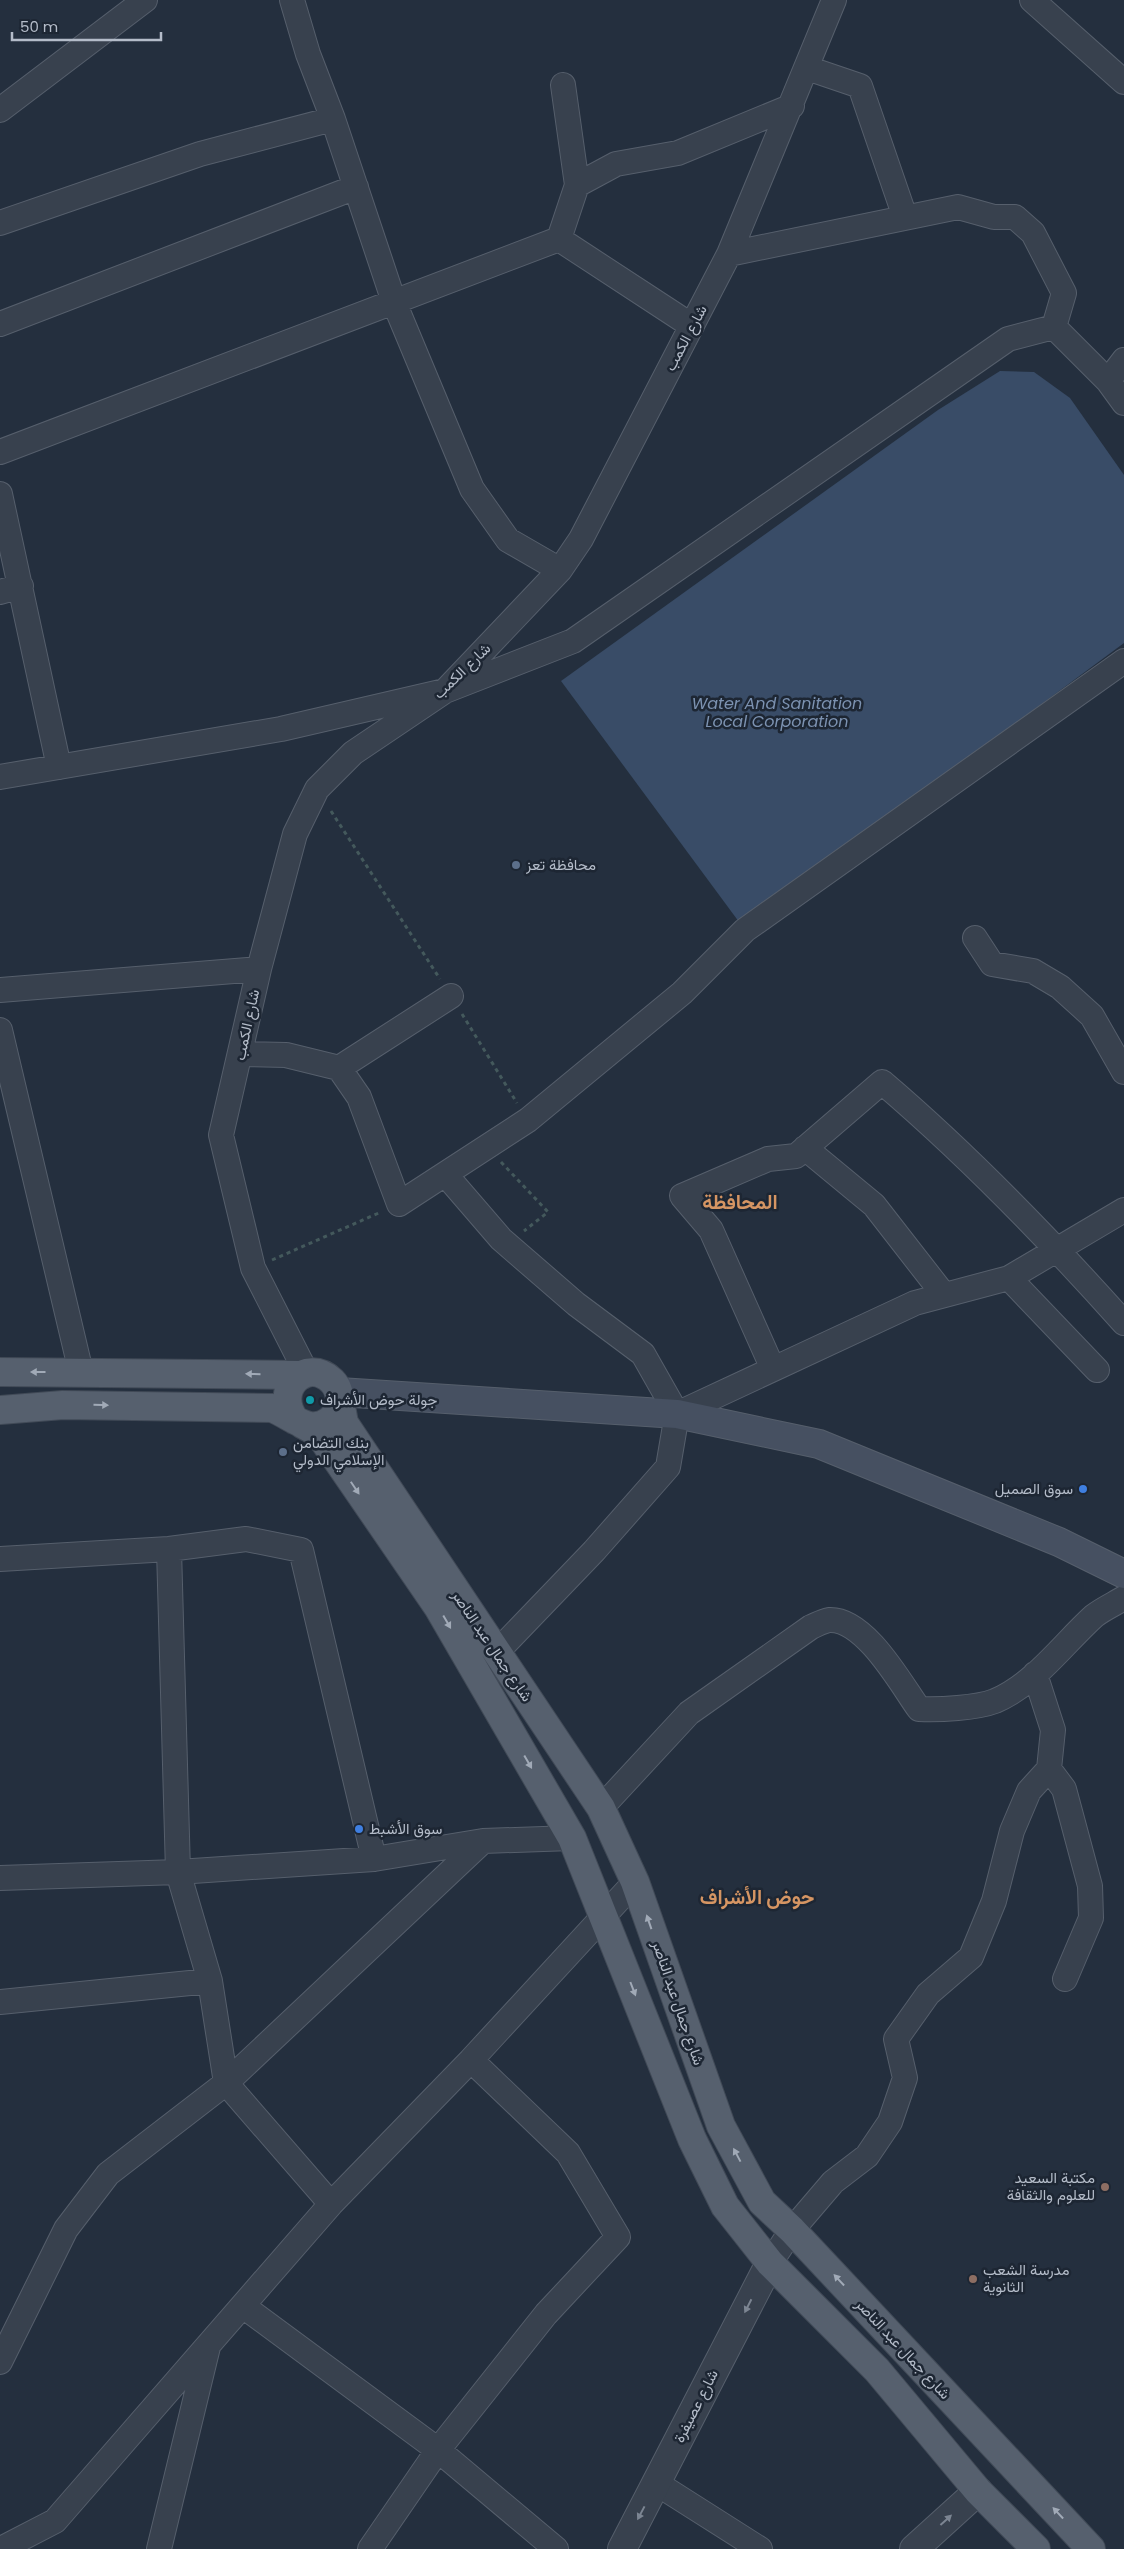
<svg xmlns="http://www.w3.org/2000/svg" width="1124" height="2549" viewBox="0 0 1124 2549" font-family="Poppins,Vazirmatn,sans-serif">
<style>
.water{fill:#394c67}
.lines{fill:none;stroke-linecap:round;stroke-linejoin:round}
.minor-casing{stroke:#565f6c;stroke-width:26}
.tertiary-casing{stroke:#565f6c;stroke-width:30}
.secondary-casing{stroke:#565f6c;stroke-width:30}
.primary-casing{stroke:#414a57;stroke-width:30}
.path{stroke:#44595c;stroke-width:3;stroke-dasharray:4 4;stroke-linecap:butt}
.minor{stroke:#38414e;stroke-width:24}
.tertiary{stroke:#38414e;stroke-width:28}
.secondary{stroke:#465061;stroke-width:28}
.primary{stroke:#56606e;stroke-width:28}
.oneway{fill:#a1aab7}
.oneway2{fill:#7c8592}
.service-dot{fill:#5c6f8a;stroke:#1d2633;stroke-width:2}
.culture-dot{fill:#0f9aa8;stroke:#1d2633;stroke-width:2}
.shop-dot{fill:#3f7fe0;stroke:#1d2633;stroke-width:2}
.education-dot{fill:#8d6e63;stroke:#1d2633;stroke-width:2}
.labels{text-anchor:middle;stroke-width:5;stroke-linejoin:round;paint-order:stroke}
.street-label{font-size:15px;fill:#b4bcc9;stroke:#1d2633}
.poi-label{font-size:15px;fill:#b4bcc9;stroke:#1d2633;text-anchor:start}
.water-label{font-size:16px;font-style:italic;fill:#7c92b1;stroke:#1d2633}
.district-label{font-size:20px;font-weight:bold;fill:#d59563;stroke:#1d2633}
</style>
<rect width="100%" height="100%" fill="#242f3e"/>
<path class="water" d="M1000 371 1034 372 1070 398 1124 475V643L742 926 561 681 938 410Z"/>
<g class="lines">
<defs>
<path id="minor" d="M292 0 308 54 333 119 394 302 472 489 508 540 560 570
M1032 0 1124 82
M807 68 860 86 905 217
M563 85 577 185
M0 110 145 0
M0 223 200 154 333 119
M559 239 577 185 616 164 678 153 792 106
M729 254 958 207 994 217H1015L1033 233 1064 293 1054 327
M0 324 356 187
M1108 381 1124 360
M0 452 559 239 692 326
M0 494 59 767
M0 592 21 586
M0 777 281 729 445 691 573 641 1008 339 1054 327 1108 381 1124 403
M975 938 992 964 1033 971 1060 987 1092 1016 1124 1072
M0 990 259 969
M0 1030 81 1372
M241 1054 286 1055 339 1068 359 1097 399 1204 528 1120 682 993 745 930 1124 661
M339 1068 451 996
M805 1148 874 1205 944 1295
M445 1174 501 1239 576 1304 643 1354 677 1414 668 1467 594 1551 496 1653
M1009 1278 1097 1370
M773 1369 711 1230 682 1196 768 1159 796 1156 882 1082C969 1156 1048 1238 1124 1323
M307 1374 253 1268 221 1135 259 969 295 834 317 789 353 753 445 691 560 570 581 539 729 254 834 0
M677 1414 915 1303 1009 1278 1124 1210
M169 1549 178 1872 210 1981 226 2083 331 2204
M0 1559 169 1549 246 1539 301 1550 374 1859
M1049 1769 1064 1789 1090 1886 1091 1918 1065 1979
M601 1808 689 1713 811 1627C816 1625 823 1621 829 1620 865 1618 901 1684 919 1709 939 1710 977 1708 995 1701 1035 1684 1063 1644 1094 1616 1103 1609 1114 1604 1124 1598
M0 1878 178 1872 374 1859 483 1841 572 1838
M0 2002 210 1981
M770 2263 792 2230 833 2182 867 2156 890 2122 905 2078 896 2039 928 1994 971 1957 994 1901 1012 1831 1029 1791 1049 1769 1053 1730 1035 1674
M243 2306 438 2450 556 2549
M0 2362 66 2229 108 2174 226 2083 483 1841
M656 2483 760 2549
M1 2549 55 2521 331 2204 471 2060 635 1882
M159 2549 208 2347
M370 2549 438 2450 546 2314 618 2237 568 2153 471 2060"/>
<path id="tertiary" d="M622 2549 770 2263
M914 2549 978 2491"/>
<path id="secondary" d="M339 1392 677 1414 819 1444 1059 1542 1124 1574"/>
<path id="primary" d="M0 1372 302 1375
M340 1401 344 1423 601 1808 635 1882 721 2126 762 2202 792 2230 1091 2549
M0 1410 63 1405 272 1408C291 1415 309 1436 329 1421 334 1417 338 1412 339 1406 341 1397 338 1387 332 1381 306 1356 272 1390 295 1420
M302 1424 315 1431 322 1438 438 1607 572 1838 692 2139 725 2206 770 2263 877 2370 978 2491 1036 2549"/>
</defs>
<use href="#minor" class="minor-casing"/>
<use href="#tertiary" class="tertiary-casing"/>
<use href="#secondary" class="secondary-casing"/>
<use href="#primary" class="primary-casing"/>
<path class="path" d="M331 811 440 979
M462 1014 517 1103
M501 1162 548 1212 524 1231
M272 1260 381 1212"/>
<use href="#minor" class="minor"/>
<use href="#tertiary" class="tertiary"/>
<use href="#secondary" class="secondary"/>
<use href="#primary" class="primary"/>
</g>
<defs><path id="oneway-solid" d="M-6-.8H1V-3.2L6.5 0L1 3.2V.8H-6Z" transform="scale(1.25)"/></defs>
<g class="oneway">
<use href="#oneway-solid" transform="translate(38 1372) rotate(180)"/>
<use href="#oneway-solid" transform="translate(253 1374) rotate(-179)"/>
<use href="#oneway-solid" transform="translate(101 1405) rotate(1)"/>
<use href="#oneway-solid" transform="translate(355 1488) rotate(56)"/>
<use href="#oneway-solid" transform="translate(447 1622) rotate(60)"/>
<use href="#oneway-solid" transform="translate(528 1762) rotate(60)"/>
<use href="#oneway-solid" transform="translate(649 1922) rotate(-109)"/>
<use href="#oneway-solid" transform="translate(633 1989) rotate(69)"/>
<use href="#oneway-solid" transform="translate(737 2155) rotate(-118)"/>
<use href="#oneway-solid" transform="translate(839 2280) rotate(-133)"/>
<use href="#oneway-solid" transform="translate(1058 2513) rotate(-133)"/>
</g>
<g class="oneway2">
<use href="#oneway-solid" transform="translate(748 2306) rotate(117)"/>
<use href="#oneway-solid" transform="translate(641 2513) rotate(118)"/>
<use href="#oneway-solid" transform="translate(946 2520) rotate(-42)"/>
</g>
<g class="service-dot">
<circle cx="516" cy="865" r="5"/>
<circle cx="283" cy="1452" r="5"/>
</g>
<circle class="culture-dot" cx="310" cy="1400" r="5"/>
<g class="shop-dot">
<circle cx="1083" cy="1489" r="5"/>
<circle cx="359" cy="1829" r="5"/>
</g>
<g class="education-dot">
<circle cx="1105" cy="2187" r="5"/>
<circle cx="973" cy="2279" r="5"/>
</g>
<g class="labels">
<g class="street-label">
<text transform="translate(686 338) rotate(-62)" y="5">شارع الكمب</text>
<text transform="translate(462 671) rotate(-44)" y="5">شارع الكمب</text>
<text transform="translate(247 1025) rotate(-78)" y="5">شارع الكمب</text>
<text transform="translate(492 1646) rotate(56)" y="5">شارع جمال عبد الناصر</text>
<text transform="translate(678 2003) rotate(71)" y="5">شارع جمال عبد الناصر</text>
<text transform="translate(903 2349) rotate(47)" y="5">شارع جمال عبد الناصر</text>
<text transform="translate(696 2406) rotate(-63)" y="5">شارع عصيفرة</text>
</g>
<g class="poi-label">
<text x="526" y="870">محافظة تعز</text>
<text x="320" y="1405">جولة حوض الأشراف</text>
<text x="293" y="1448">بنك التضامن<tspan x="293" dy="17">الإسلامي الدولي</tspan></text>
<text x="1073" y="1494" text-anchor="end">سوق الصميل</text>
<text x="369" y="1834">سوق الأشبط</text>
<text x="1095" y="2183" text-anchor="end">مكتبة السعيد<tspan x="1095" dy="17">للعلوم والثقافة</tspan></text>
<text x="983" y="2275">مدرسة الشعب<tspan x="983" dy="17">الثانوية</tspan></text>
</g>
<g class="water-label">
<text x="777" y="709">Water And Sanitation<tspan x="777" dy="18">Local Corporation</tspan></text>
</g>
<g class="district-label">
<text x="740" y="1209">المحافظة</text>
<text x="757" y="1904">حوض الأشراف</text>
</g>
</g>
<path d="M12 32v8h149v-8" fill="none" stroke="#b4bcc9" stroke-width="2.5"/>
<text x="20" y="32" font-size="15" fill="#b4bcc9" stroke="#1d2633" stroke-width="4" paint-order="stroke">50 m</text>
</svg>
